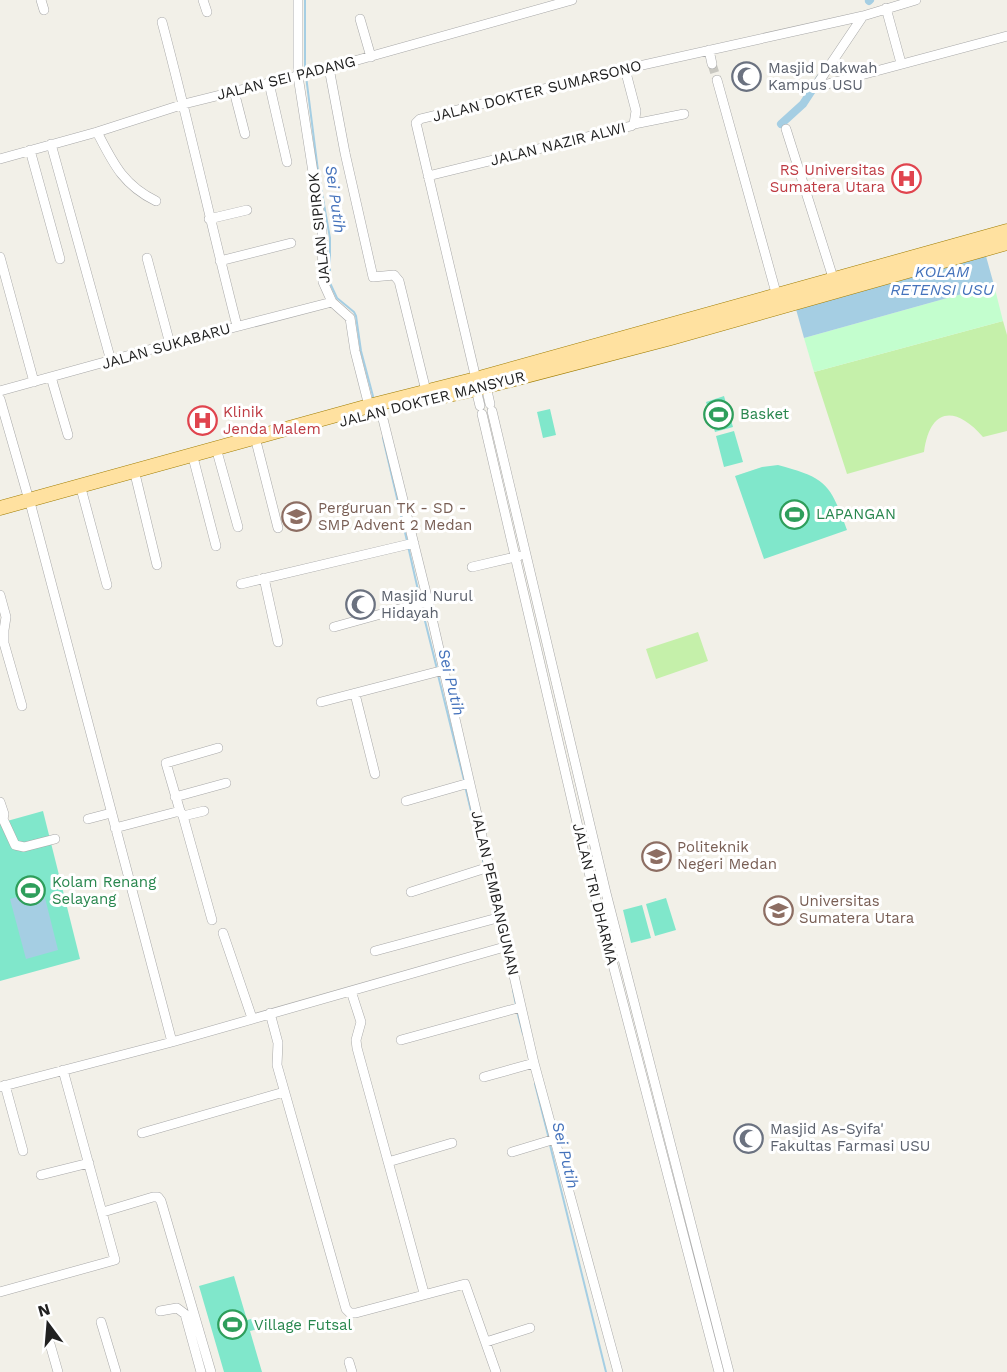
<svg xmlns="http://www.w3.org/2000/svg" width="1007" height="1372" viewBox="0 0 1007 1372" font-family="'Work Sans',sans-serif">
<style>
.grass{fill:#c5f0aa}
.park{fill:#c3fece}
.pitch{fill:#80e7cb}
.water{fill:#a5cee3}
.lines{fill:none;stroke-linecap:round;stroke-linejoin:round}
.stream{stroke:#a5cee3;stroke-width:2}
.canal{stroke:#a5cee3;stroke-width:8}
.minor-tunnel{stroke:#c8c7c0;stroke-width:9;stroke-dasharray:9 4.5;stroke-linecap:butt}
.minor-casing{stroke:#a8a8a8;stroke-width:10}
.primary-casing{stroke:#9f7c00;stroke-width:15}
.minor{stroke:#fff;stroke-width:9}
.primary{stroke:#ffe1a0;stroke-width:14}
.labels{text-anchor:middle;stroke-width:6;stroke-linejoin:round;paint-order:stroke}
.worship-label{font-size:15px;fill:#5b616d;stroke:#fff;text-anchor:start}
.street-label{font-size:15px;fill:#212121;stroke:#fff}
.health-label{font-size:15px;fill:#be3a42;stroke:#fff;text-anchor:end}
.leisure-label{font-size:15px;fill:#27864d;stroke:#fff;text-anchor:start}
.education-label{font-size:15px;fill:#785e54;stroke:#fff;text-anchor:start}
.water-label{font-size:16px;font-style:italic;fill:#4472bb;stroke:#fff}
</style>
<rect width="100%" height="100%" fill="#f2f0e8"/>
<path class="grass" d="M1003 321 1007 335V431L983 437C955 405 930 408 924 452L847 474 814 372Z
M698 632 708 661 656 679 646 649Z"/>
<path class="park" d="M994 285 1003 321 814 372 804 338Z"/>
<path class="pitch" d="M724 396 733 427 715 432 706 402Z
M550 409 556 435 543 438 537 412Z
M734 431 743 462 724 467 716 436Z
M778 465C827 478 830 484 847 530L764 559 735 476 762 467Z
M43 811 80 959 0 981V823Z
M666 898 676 930 655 936 646 904Z
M642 905 651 938 631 943 623 910Z
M234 1276 247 1320 255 1318 258 1329 250 1331 262 1372H224L199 1286Z"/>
<path class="water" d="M984 249 994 285 804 338 794 302Z
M43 890 58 950 26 959 10 899Z"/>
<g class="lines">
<path class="stream" d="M305 0V70
M306 76 318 171 330 238V283L337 298 354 312 356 316 361 351 374 400
M383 438 407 541
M408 546 420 599
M421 605 437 669
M438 675 464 780
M465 786 484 865
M485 870 489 885
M513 990 516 1005
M517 1011 523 1034
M535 1084 549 1139
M550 1145 606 1372"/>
<path class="canal" d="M869 1 870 0
M781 124 803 104 820 78"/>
<path class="minor-tunnel" d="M712 64 717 80"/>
<defs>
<path id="minor" d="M41 0 44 10
M203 0 207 12
M298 0V76L322 230 323 282 332 302 350 318 355 351 369 406
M886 8 901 63
M863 16 818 83 820 86 1007 36
M360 19 371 57
M162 22C189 123 211 225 237 326
M709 50 712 64
M329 68 345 153 373 277 394 275 399 281 426 391
M717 80 778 300
M269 83 287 162
M234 91 245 134
M634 124 684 114
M786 129 835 284
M97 132C113 163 123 185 156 201
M51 144 111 361
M30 150 60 259
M0 159 97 132 184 104 329 68 572 0
M428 176 631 126 634 124 636 111 625 69
M209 219 247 210
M0 257 34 382
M147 258 170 344
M220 261 291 243
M51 377 68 435
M476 379 416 123 420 119 625 69 863 16 916 0
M486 386 490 404
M476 389 480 406
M0 391 170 344 332 302
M0 399 29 500
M381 411 428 601 534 1063 618 1372
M492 411 606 893 729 1372
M482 414 585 857 719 1372
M257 445 278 528
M218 455 238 527
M194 461 216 546
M136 478 157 565
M82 492 107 585
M31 506 172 1042
M472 567 519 556
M264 578 278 642
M241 584 414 543
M0 595 6 617 4 630V643L22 706
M334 627 428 601
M355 694 375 774
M321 702 444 670
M175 797 226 783
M406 801 469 783
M0 802 4 814 3 819 15 845 24 847 55 839
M180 811 166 763 218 748
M183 816 212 920
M88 819 111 813
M115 828 180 811 183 816 204 811
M411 892 489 867
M223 933 252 1018
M375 951 501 917
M351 991 361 1022 356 1040 357 1048 424 1293
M270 1013 278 1043 277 1065 346 1309 350 1313H356L465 1284 496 1372
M401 1040 521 1007
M484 1077 534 1063
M5 1085 23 1151
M0 1087 172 1042 508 946
M142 1133 284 1092
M512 1152 555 1139
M388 1162 452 1143
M41 1175 89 1163
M103 1212 153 1197H158L161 1201 211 1372
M0 1292 115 1260 63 1070
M160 1311 177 1308 185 1314 201 1372
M101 1322 116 1372
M486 1342 530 1328
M50 1344 58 1372
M349 1362 352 1372"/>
<path id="primary" d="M440 397 476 389 671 338 1007 243
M0 508 369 406 476 379 1007 231"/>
</defs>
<use href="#minor" class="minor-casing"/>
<use href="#primary" class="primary-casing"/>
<use href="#minor" class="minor"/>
<use href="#primary" class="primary"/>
</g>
<defs>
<symbol id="mosque-ring" viewBox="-11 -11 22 22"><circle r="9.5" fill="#fff" stroke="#6b7280" stroke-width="1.5"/><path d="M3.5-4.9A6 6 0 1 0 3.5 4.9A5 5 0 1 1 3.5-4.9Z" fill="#6b7280"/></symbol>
<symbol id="hospital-ring" viewBox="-11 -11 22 22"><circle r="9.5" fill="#fff" stroke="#e0444e" stroke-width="1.5"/><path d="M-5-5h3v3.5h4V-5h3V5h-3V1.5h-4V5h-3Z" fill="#e0444e"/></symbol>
<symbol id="stadium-ring" viewBox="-11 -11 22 22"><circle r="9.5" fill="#fff" stroke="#2e9e5b" stroke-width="1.5"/><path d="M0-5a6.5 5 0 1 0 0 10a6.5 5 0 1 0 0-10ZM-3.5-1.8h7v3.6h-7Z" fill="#2e9e5b"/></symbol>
<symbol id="school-ring" viewBox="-11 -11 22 22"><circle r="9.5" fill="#fff" stroke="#8d6e63" stroke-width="1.5"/><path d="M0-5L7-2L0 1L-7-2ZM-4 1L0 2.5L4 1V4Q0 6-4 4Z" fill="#8d6e63"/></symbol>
<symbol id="university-ring" viewBox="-11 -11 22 22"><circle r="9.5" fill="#fff" stroke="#8d6e63" stroke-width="1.5"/><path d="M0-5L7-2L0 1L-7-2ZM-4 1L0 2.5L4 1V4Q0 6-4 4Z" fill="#8d6e63"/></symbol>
</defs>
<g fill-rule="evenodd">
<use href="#mosque-ring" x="730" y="60" width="33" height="33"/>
<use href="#hospital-ring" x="890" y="162" width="33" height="33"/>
<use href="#stadium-ring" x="702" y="398" width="33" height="33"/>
<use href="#hospital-ring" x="186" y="404" width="33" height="33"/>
<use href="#stadium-ring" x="778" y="498" width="33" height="33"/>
<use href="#school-ring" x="280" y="500" width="33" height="33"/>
<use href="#mosque-ring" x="344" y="588" width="33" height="33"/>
<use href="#university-ring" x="640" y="840" width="33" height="33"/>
<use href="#stadium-ring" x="14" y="874" width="33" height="33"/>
<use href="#university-ring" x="762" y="894" width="33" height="33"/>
<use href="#mosque-ring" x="732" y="1122" width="33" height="33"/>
<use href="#stadium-ring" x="216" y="1308" width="33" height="33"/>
</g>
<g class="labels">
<g class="worship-label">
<text x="768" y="73">Masjid Dakwah<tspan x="768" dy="17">Kampus USU</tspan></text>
<text x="381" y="601">Masjid Nurul<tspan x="381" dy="17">Hidayah</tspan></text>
<text x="770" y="1134">Masjid As-Syifa'<tspan x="770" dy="17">Fakultas Farmasi USU</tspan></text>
</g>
<g class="street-label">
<text transform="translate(286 78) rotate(-14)" y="5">JALAN SEI PADANG</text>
<text transform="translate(537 91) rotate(-14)" y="5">JALAN DOKTER SUMARSONO</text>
<text transform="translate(558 144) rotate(-14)" y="5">JALAN NAZIR ALWI</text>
<text transform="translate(319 228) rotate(-96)" y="5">JALAN SIPIROK</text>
<text transform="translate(166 346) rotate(-16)" y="5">JALAN SUKABARU</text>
<text transform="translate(432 399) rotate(-14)" y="5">JALAN DOKTER MANSYUR</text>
<text transform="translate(495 893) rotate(77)" y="5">JALAN PEMBANGUNAN</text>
<text transform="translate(595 894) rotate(76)" y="5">JALAN TRI DHARMA</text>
</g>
<g class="health-label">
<text x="885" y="175">RS Universitas<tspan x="885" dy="17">Sumatera Utara</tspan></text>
<text x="223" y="417" text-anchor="start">Klinik<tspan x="223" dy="17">Jenda Malem</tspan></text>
</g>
<g class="leisure-label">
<text x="740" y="419">Basket</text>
<text x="816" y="519">LAPANGAN</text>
<text x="52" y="887">Kolam Renang<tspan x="52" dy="17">Selayang</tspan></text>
<text x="254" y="1330">Village Futsal</text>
</g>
<g class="education-label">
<text x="318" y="513">Perguruan TK - SD -<tspan x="318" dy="17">SMP Advent 2 Medan</tspan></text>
<text x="677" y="852">Politeknik<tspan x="677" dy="17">Negeri Medan</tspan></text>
<text x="799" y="906">Universitas<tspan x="799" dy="17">Sumatera Utara</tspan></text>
</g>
<g class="water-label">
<text transform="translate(336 199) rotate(82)" y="6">Sei Putih</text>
<text x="942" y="277">KOLAM<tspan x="942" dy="18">RETENSI USU</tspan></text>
<text transform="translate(452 682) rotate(76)" y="6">Sei Putih</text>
<text transform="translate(566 1155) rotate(76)" y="6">Sei Putih</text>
</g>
</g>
<g transform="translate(48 1324) rotate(344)" stroke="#ffffff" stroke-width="4.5" paint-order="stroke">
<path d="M0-4.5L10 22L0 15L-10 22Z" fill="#212121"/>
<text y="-9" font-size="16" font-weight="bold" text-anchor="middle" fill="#212121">N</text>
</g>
</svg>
